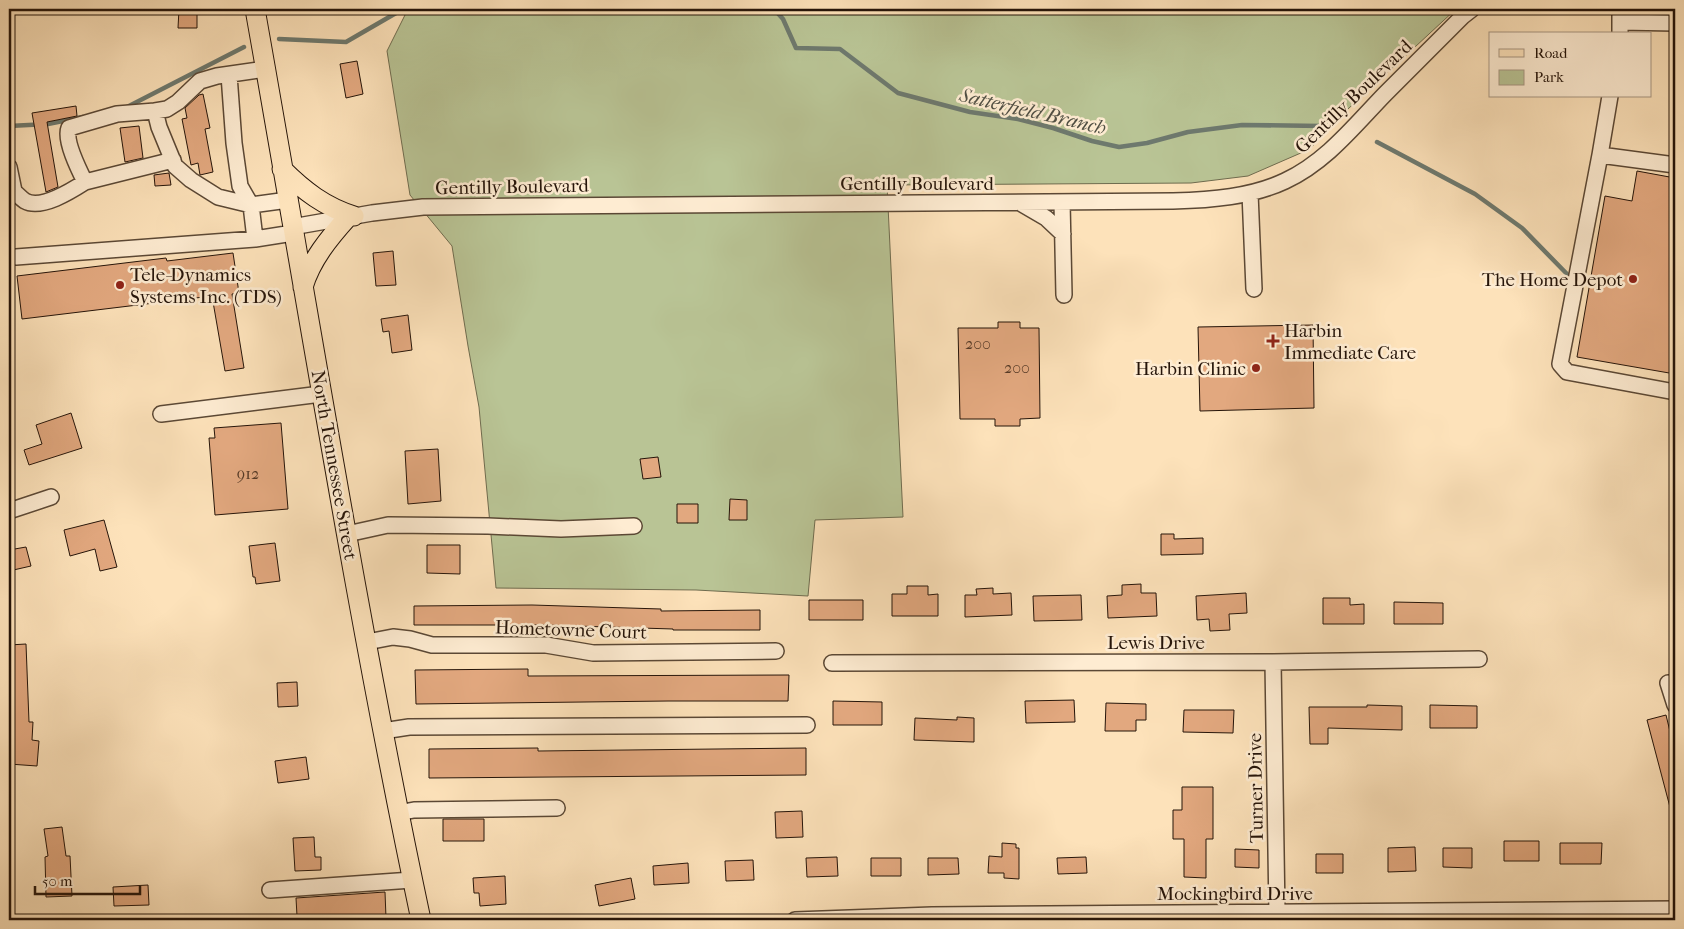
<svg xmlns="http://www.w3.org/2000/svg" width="1684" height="929" viewBox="0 0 1684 929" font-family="'IM FELL French Canon',serif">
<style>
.green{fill:#b9c495;stroke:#6f6c4f}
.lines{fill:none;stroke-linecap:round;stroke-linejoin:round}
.stream{stroke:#6e796e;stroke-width:4.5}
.building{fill:#e2a87f;stroke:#251409}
.minor-casing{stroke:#5b4835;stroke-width:18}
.major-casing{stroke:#251409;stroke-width:21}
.minor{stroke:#feecd2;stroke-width:15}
.major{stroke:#fde2ba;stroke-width:19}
.poi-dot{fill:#8f2418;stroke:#feecd2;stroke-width:2}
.labels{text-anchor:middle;stroke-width:5;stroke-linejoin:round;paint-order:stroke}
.number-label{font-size:16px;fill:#543926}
.street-label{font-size:19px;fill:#251409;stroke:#feecd2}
.poi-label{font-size:19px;fill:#251409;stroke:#feecd2;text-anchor:start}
.water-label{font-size:20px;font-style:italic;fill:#504f44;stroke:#feecd2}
</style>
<rect width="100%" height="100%" fill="#fde2ba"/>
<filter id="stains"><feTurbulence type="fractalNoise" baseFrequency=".004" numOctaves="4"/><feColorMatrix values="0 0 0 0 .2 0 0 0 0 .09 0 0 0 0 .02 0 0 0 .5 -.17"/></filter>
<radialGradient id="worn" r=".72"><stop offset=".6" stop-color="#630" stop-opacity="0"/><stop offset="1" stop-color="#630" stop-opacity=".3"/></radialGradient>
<path class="green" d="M408 9H1456L1348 109 1310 149 1248 176 1191 183 887 185 903 517 815 520 808 596 696 590 496 588 479 407 468 346 452 246 410 195 387 51Z"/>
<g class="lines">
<path class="stream" d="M774 9 783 19 796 48 840 49 898 93 970 112 1018 119 1053 128 1092 141 1119 147 1147 143 1188 132 1242 125 1322 126
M279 39 346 42 403 9
M127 107 244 47
M9 126 48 124 83 117
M1377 142 1475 194 1522 228 1567 274"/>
</g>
<path class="building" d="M179 9H197V28H178Z
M357 61 363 94 346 98 340 64Z
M203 94 210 128 205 129 213 172 200 175 198 163 191 165 182 119 187 118 185 108 199 95Z
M76 106 77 116 47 122 58 187 46 192 32 113Z
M139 126 143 158 125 162 120 128Z
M1637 171 1675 178V374L1577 357 1605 196 1632 201Z
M169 173 171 185 155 186 154 175Z
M393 251 396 285 376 286 373 253Z
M233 253 239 293 232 294 244 368 225 371 212 296 22 319 17 276 166 258 167 261Z
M408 315 412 350 392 353 389 331 383 332 381 319Z
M998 322H1020V328H1039L1040 418 1020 419V426H995V419H960L958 328H998Z
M1313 325 1314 408 1200 411 1198 327Z
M71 413 82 448 29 465 24 450 42 444 36 425Z
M281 423 288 509 215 515 209 438H215L214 428Z
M438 449 441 501 408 504 405 451Z
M658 457 661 477 643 479 640 459Z
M730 499 747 500V520H729Z
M677 504H698V523H677Z
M104 520 117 567 100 571 95 549 70 556 64 530Z
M1161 534H1174V539L1203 538V554L1161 555Z
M275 543 280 581 256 584 255 577H253L249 546Z
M427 545H460V574L427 573Z
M26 547 31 566 9 571V550Z
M1141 584V593H1156L1157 616 1108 618 1107 596 1122 595V585Z
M907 586H928V595L938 594V616H892V594H907Z
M993 588V594L1011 593 1012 615 965 617V595H977L976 589Z
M1246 593 1247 613 1229 614 1230 630 1210 631 1209 619 1197 620 1196 596Z
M1081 595 1082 620 1034 621 1033 596Z
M1323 598H1350V605L1364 604V624H1323Z
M809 600H863V620H809Z
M1394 602 1443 603V624H1394Z
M532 605 661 609V611L760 610V630H673V629L543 625H414V606Z
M26 644 29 722H33L32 740 39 741 37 766 9 764 12 703H9V645Z
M528 669V676L789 675 788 701H668L416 704 415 670Z
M297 682 298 706 278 707 277 683Z
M1074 700 1075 722 1026 723 1025 701Z
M833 701 882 702V725H833Z
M1106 703 1146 704V720H1136V731H1105Z
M1367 705 1402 706V730L1328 728V744H1310L1309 707H1367Z
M1430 705 1477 706V728H1430Z
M1184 710H1234L1233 733 1183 732Z
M1666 715 1675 752V811H1671L1647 720Z
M957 717 974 718V742L914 740 915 718 957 720Z
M538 748V751L806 748V775L429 778V749Z
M306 757 309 779 278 783 275 761Z
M1182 787H1213V839H1206V878L1184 877V839H1173V810H1182Z
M802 811 803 837 776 838 775 812Z
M443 819H484V841H443Z
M62 827 66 856H70L72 896 46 897 45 857 48 856 44 829Z
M314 837 315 857H321V870L295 871 293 838Z
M1504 841H1539V861H1504Z
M1002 843 1016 844V848H1019V879L1004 878V873H988L989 856 1002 857Z
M1560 843H1602L1601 864H1560Z
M1415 847 1416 871 1388 872V848Z
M1443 848H1472V868L1443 867Z
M1235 849 1259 850V868L1235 867Z
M1316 854H1343V873H1316Z
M837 857 838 876 807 877 806 858Z
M1086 857 1087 873 1058 874 1057 858Z
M871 858H901V876H871Z
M928 858H958L959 874 928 875Z
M753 860 754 880 726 881 725 861Z
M688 863 689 883 654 885 653 866Z
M505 876 506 904 480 906 479 893H474L473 878Z
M631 878 635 899 599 906 595 885Z
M148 885 149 905 114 906 113 887Z
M385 892 386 918 351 919V915L297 916 296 898Z"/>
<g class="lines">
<defs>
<path id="minor" d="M1620 9V34
M1620 22 1675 23
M229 75 234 143 240 186 251 205
M1610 96 1600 155 1675 165
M155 111 167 109 178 102 200 81 217 76 266 69
M1600 155 1560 364 1567 372 1675 392
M173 160 85 182C79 170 64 140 69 128L117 114 155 111 159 127 175 166 191 180 218 197 251 205
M9 167 14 191
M9 188C15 191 19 197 25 201 41 210 71 191 85 182
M1250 193 1254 289
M1062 202 1064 295
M1022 204 1046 218 1063 234
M292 227 372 213 423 207 1173 201C1211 200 1251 197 1285 181 1326 162 1354 126 1385 94 1411 68 1437 42 1463 16L1472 9
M255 239 251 205 288 200
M16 257 255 239 293 233
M161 414 321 394
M9 511 51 497
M347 534 388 525 488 526 561 529 634 526
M367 642 393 637 410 639 432 645H546L593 653 776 651
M1273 662 1277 913
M832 663 1273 662 1479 659
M1668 683 1675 705
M383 731 409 727 807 725
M398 813 414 810 557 808
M270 890 412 880
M795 920 932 915 1675 909"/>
<path id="major" d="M255 9C309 313 357 618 421 920
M282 169C304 191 325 207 354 216
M303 287C311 260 329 238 348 217"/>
</defs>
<use href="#minor" class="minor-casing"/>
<use href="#major" class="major-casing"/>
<use href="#minor" class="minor"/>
<use href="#major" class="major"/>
</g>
<g class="poi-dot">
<circle cx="1633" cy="279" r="5"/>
<circle cx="120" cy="285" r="5"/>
<path d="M1270.5 333.5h5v5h5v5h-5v5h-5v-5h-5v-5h5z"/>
<circle cx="1256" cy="368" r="5"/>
</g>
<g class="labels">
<g class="number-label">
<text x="978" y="349">200</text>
<text x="1017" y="373">200</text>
<text x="248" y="479">912</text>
</g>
<g class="street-label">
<text transform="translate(1353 96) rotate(-44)" y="7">Gentilly Boulevard</text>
<text x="917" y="190">Gentilly Boulevard</text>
<text transform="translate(512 186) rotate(-1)" y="7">Gentilly Boulevard</text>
<text transform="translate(335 465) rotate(80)" y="7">North Tennessee Street</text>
<text transform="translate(571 629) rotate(2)" y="7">Hometowne Court</text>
<text x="1156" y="649">Lewis Drive</text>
<text transform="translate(1255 788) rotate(-91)" y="7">Turner Drive</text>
<text x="1235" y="900">Mockingbird Drive</text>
</g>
<g class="poi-label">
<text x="130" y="281">Tele-Dynamics<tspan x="130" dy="22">Systems Inc. (TDS)</tspan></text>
<text x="1623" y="286" text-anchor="end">The Home Depot</text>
<text x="1284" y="337">Harbin<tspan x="1284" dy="22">Immediate Care</tspan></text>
<text x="1246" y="375" text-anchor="end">Harbin Clinic</text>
</g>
<g class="water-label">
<text transform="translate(1033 111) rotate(13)" y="7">Satterfield Branch</text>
</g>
</g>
<rect width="1684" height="929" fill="none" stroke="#fde2ba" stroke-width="30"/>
<rect x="10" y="10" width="1664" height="909" fill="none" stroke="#251409" stroke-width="2.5"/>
<rect x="15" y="15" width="1654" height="899" fill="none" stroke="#251409"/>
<rect x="1489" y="32" width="162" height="65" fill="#feecd2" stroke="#a79682"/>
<rect x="1499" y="49" width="25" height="8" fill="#fde2ba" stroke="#a79682"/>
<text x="1534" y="58" font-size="15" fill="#251409">Road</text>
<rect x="1499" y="70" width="25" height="15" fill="#b9c495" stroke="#a79682"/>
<text x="1534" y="82" font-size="15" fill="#251409">Park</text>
<path d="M35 886v8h105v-8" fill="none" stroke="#251409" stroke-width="2.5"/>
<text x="42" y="886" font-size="15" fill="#251409" stroke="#feecd2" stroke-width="4" paint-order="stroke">50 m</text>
<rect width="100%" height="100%" filter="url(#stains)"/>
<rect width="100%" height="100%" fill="url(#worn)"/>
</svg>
